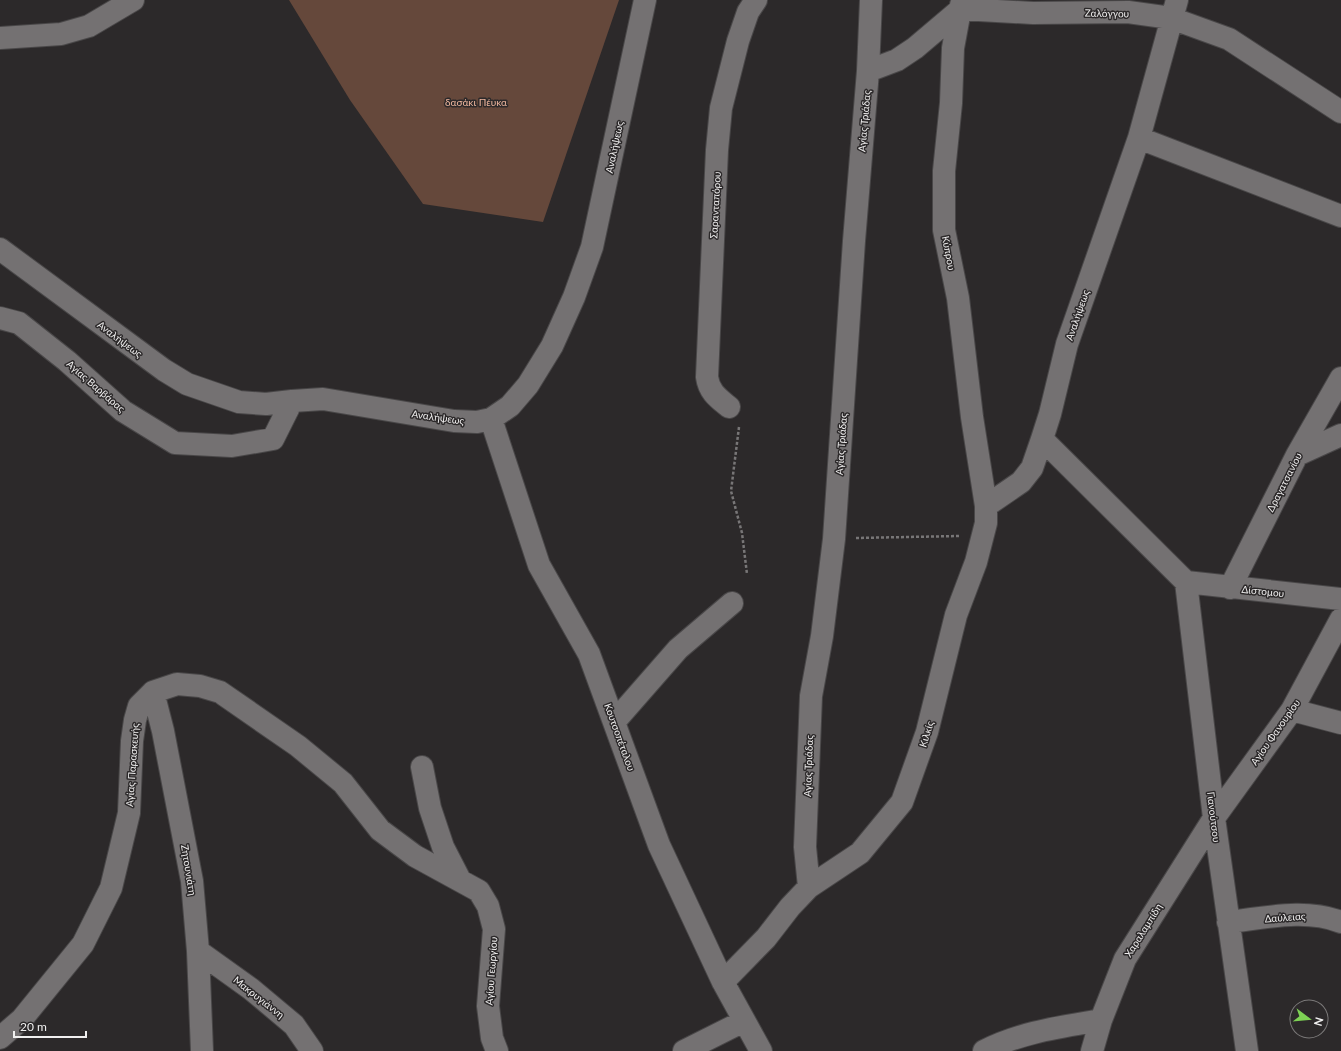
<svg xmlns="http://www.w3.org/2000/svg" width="1341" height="1051" viewBox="0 0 1341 1051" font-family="Lato,sans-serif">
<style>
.forest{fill:#65483b}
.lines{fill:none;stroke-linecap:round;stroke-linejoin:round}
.street-casing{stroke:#494748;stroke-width:24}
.path{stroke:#787677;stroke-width:2.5;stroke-dasharray:3 2;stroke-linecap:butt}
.street{stroke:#747172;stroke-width:22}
.labels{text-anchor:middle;stroke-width:3;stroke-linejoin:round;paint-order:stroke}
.street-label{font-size:10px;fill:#f1f0f0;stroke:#2c292a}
.park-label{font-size:10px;fill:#f1b79e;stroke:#2c292a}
</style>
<rect width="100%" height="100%" fill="#2c292a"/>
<path class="forest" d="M289 0H619L543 222 423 204 350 100Z"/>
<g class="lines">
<defs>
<path id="street" d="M1177 0 1139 138 1067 344 1050 414 1042 439 1186 582
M961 5 953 48 951 103 944 171V230L958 298 972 417 986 506
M0 38 61 34 89 26 133 0
M868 71 897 60 915 48 961 9 1033 13 1128 12 1171 18 1229 39 1341 112
M1139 138 1341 216
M0 249 164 370 187 384 239 402 266 404 292 401 323 399 454 421 477 422 491 419 510 406 528 385 552 346 574 297 592 247 645 0
M0 318 19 323 67 361 123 411 175 443 232 446 273 439 292 401
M729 407C718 398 709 392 707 377L717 150 721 108 738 41 748 12 756 0
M491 419 539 565 589 654 659 845 723 982 761 1051
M1297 455 1341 435
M1186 582 1214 818 1247 1051
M1186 582 1341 599
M1230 588 1297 455 1341 378
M153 692 163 731 192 881 198 951 202 1051
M1292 710 1341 723
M615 721 678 649 732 603
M422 767 430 808 443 847 460 880
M809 887 805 847 811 696 822 636 834 539 854 241 868 71 871 0
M1228 922C1265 918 1305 908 1341 922
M198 951 251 989 294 1025 312 1051
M723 982 766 938 790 907 809 887 860 853 902 802 927 732 956 615 976 562 986 523V506L1021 482 1032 468 1042 439
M0 1038 22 1019 83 944 111 888 129 813 132 741 135 720 139 706 153 692 177 684 200 686 220 692 298 746 343 783 380 830 415 856 479 891 488 906 494 929 488 1006 492 1038 497 1051
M684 1051 744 1021
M984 1051C1021 1032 1061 1027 1101 1020
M1092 1051 1101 1020 1125 959 1214 818 1292 710 1341 619"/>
</defs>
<use href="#street" class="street-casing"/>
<path class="path" d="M739 427 731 491 742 533 747 574
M856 538 959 536"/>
<use href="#street" class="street"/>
</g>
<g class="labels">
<g class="street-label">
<text transform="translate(1107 13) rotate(1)" y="4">Ζαλόγγου</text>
<text transform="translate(864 121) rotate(-85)" y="4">Αγίας Τριάδας</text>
<text transform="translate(614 147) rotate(-78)" y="4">Αναλήψεως</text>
<text transform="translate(715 205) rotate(-87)" y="4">Σαρανταπόρου</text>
<text transform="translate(949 253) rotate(79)" y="4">Κύπρου</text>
<text transform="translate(1077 315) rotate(-71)" y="4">Αναλήψεως</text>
<text transform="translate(120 339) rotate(37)" y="4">Αναλήψεως</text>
<text transform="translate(96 386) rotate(41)" y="4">Αγίας Βαρβάρας</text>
<text transform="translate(438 417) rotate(8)" y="4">Αναλήψεως</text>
<text transform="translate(841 444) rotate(-86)" y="4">Αγίας Τριάδας</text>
<text transform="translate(1284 482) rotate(-63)" y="4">Δραγατσανίου</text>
<text transform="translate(1263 591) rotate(6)" y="4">Δίστομου</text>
<text transform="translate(1275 732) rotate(-55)" y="4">Αγίου Φανουρίου</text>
<text transform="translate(926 734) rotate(-73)" y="4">Κιλκίς</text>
<text transform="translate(620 737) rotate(70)" y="4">Κουτσοπέταλου</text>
<text transform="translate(132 765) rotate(-86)" y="4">Αγίας Παρασκευής</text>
<text transform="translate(808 766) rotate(-88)" y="4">Αγίας Τριάδας</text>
<text transform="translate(1214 817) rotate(83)" y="4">Γιανούτσου</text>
<text transform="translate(189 870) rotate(81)" y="4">Ζητουνιάτη</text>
<text transform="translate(1285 917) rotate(-4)" y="4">Δαύλειας</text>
<text transform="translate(1143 930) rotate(-58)" y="4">Χαραλαμπίδη</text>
<text transform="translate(491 971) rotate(-86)" y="4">Αγίου Γεωργίου</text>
<text transform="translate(259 997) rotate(38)" y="4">Μακρυγιάννη</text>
</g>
<g class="park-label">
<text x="476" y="106">δασάκι Πέυκα</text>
</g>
</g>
<g transform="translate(1309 1019) rotate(106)"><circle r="19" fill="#2c292a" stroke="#7b7979"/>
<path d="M0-3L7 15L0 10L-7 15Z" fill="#7dd154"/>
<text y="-6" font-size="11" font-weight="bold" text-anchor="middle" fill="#f1f0f0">N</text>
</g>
<path d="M14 1031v6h72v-6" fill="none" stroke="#f1f0f0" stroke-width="2"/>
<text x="20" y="1031" font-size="12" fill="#f1f0f0" stroke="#2c292a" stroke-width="3" paint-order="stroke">20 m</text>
</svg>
